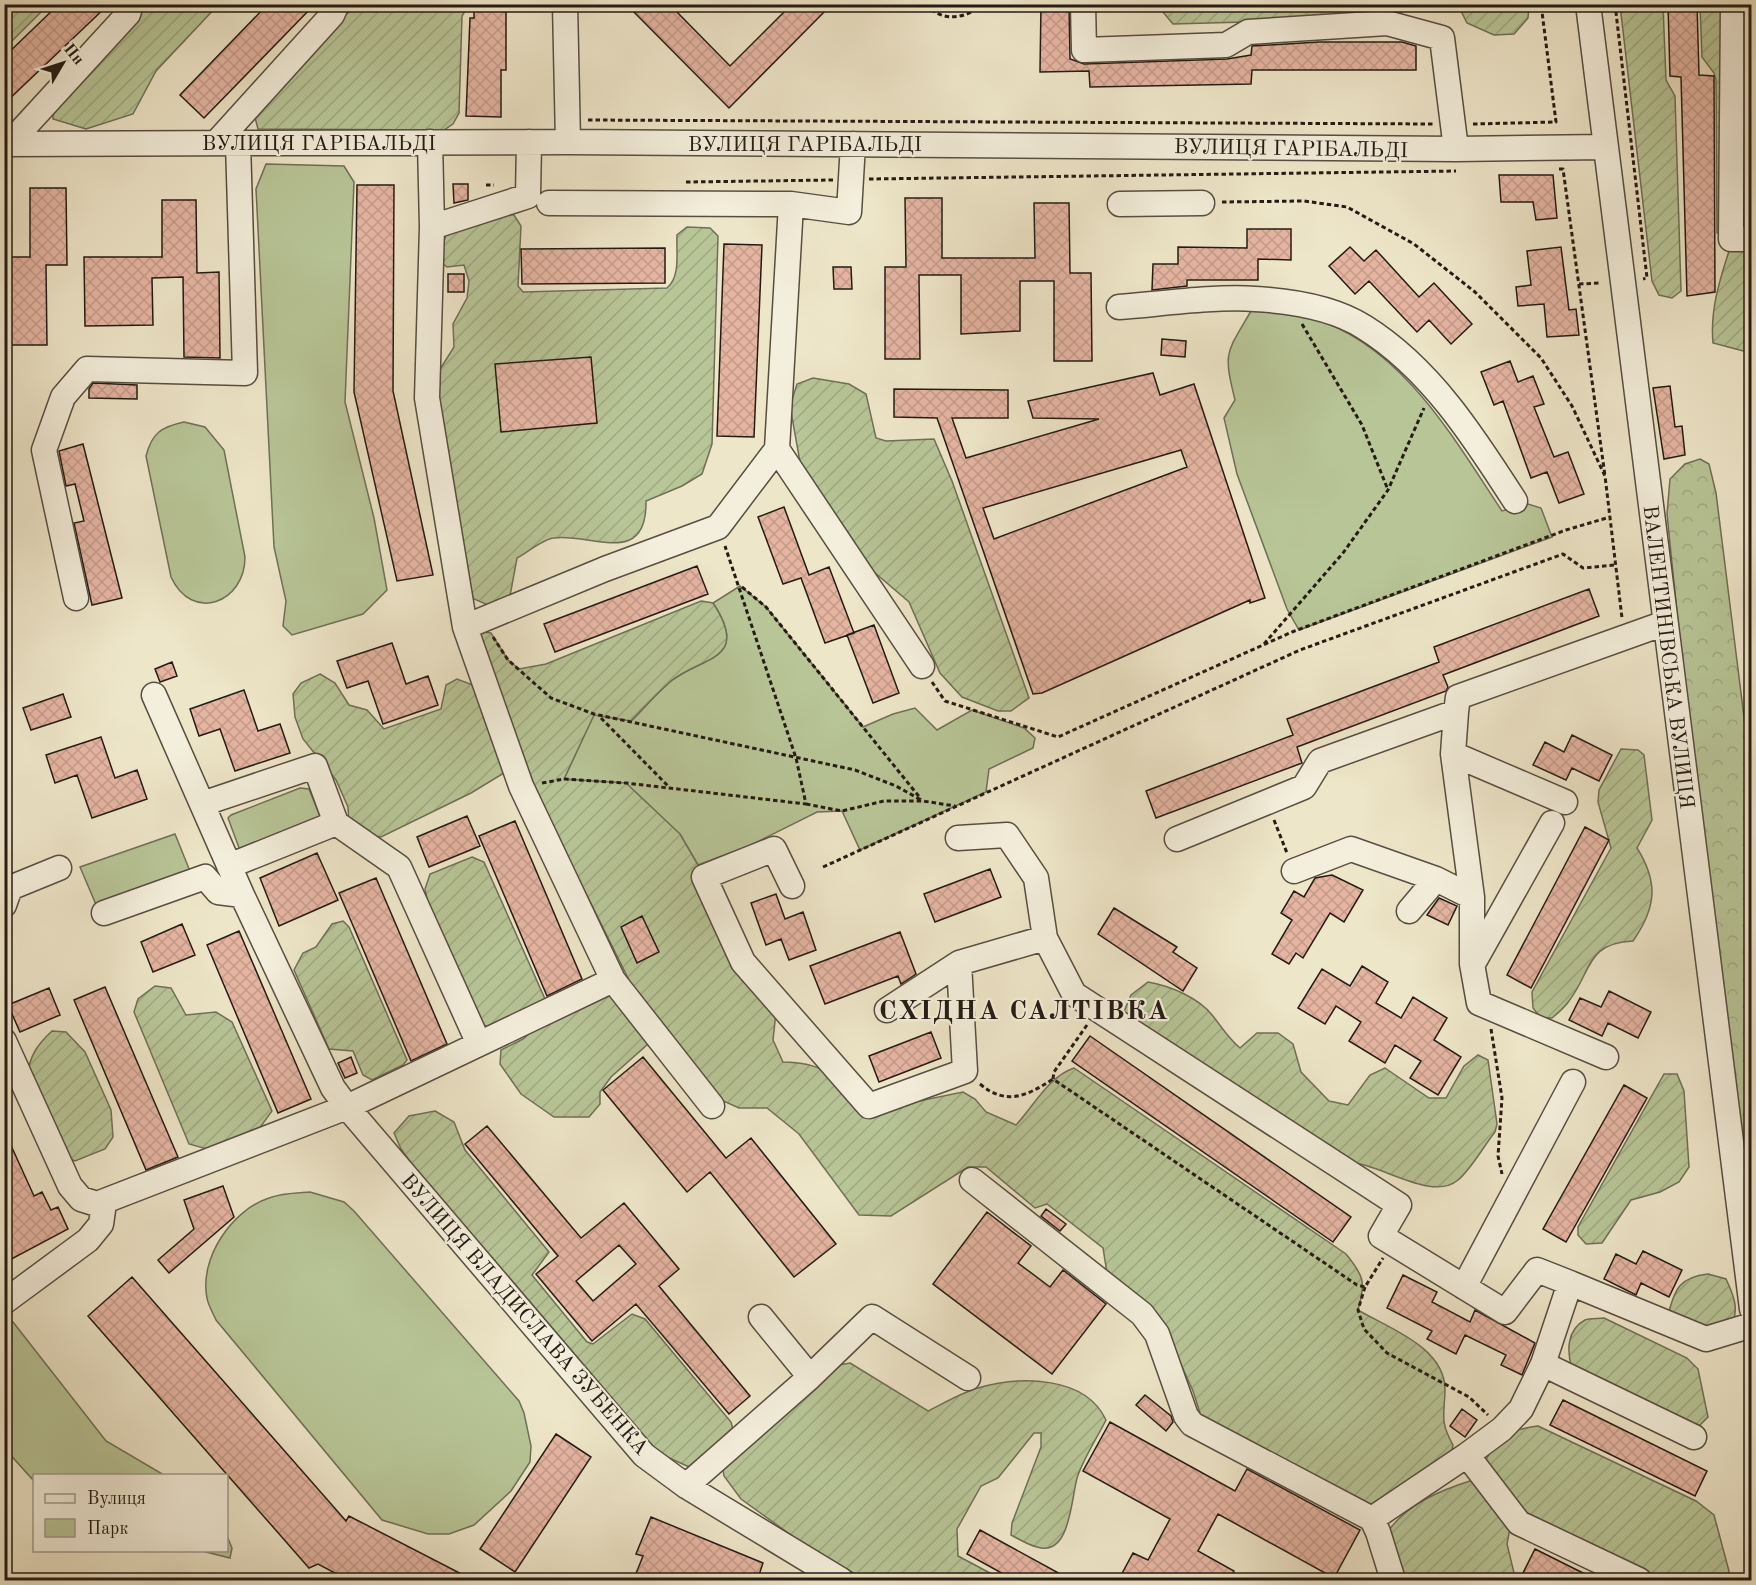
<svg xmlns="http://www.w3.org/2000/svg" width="1756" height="1585" viewBox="0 0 1756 1585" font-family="'Old Standard TT',serif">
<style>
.green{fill:#b8c597;stroke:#6e7056;stroke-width:1.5}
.forest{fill:url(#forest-crowns);stroke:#6e7056;stroke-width:1.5}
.garden{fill:url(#garden-furrows);stroke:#6e7056;stroke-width:1.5}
.building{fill:url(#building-cross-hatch);stroke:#251b14;stroke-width:1.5;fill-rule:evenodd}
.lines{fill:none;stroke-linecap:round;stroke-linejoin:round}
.minor-casing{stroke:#574e41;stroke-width:27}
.path{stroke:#251b14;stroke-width:3;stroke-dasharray:4.5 3;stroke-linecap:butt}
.minor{stroke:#f4efdc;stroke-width:24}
.labels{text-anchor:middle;stroke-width:4.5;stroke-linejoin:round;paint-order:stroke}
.street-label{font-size:21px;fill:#251b14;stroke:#f4efdc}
.district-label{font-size:27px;font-weight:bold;letter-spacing:1.5px;fill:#251b14;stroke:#f4efdc}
</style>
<defs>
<pattern id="forest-crowns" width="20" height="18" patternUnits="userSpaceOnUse" patternTransform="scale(1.5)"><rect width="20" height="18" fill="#b8c597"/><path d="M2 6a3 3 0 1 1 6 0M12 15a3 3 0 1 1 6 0" fill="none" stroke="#9ea981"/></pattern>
<pattern id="garden-furrows" width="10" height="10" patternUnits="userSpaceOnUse" patternTransform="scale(1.5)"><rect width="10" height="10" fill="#b8c597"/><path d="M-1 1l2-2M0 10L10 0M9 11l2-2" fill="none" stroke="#9ea981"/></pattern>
<pattern id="building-cross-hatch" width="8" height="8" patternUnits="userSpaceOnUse" patternTransform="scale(1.5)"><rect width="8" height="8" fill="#e5b5a2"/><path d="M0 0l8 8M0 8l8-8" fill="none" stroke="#c49b8b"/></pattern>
</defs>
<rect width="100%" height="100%" fill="#eee6c9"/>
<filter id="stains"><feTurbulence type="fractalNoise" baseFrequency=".00333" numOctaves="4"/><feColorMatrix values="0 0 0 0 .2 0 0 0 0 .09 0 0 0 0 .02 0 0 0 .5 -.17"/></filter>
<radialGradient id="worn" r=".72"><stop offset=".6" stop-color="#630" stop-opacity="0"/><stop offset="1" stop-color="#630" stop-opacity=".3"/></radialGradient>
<path class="green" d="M266 164 344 166 354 182 345 402 374 518 387 590 363 614 292 635 283 626 286 601 274 547 256 189Z
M1251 311C1270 313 1292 311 1310 317 1402 345 1452 436 1502 511L1528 504 1541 508 1552 537 1299 630 1287 609 1237 474 1224 418 1235 400C1223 351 1226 354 1251 311Z
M184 422 205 427 224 450 245 557C245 603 192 623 171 577L146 456C152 433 161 427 184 422Z
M740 586 766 607 863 727 893 714 915 708 937 730 972 710 1024 728 1035 738 1033 748 989 769 986 792 860 850 842 811 817 812 751 845 698 865 680 834 564 779 594 714 631 721C644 708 657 693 671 681 702 656 751 661 713 603Z
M300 788 309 789 322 821 242 856 228 818 231 815Z
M175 834 194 881 100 914 80 867Z
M310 1192 344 1202 354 1211 519 1401 524 1413 531 1446 530 1462 511 1491 474 1525 449 1534H428L382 1520 216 1320C213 1313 208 1305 207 1298 199 1258 232 1210 269 1198 282 1193 297 1193 310 1192Z
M13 1322 106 1441 164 1475 34 1476V1481L5 1449V1324Z
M227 1536 232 1548 230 1558 202 1551 226 1550Z"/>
<path class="forest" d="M1700 459 1709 464 1716 493 1751 773V1226L1687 711 1667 514 1670 479 1685 464Z"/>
<path class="garden" d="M5 4H48V5L5 48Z
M1402 4V11L1394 18 1173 24 1157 5 1106 7 1105 5Z
M147 5H218L156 71 133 114 86 129 53 119V107L120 39Z
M360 5H469L462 16 459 113 453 124 444 130 258 129 253 110 335 21Z
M1458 5H1529L1528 18 1514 34 1494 35 1467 23Z
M1620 5H1663L1666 80 1675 96 1681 291 1672 298 1659 295 1652 281Z
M1700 5H1729L1725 235 1717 233 1716 80 1714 73 1702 57Z
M1751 170V226L1743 213 1741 183Z
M499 213 514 215 521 226 518 286 523 292 667 288C681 277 676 251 677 235L687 227 710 228 718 236 712 444 702 474 682 486 646 501C647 568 592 533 554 538 543 539 528 552 517 558L510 596 488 605 474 599 466 584 432 382 454 347 453 324 467 298 469 281 464 265 447 267 438 260 446 235Z
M1742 243H1751V353L1713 343C1710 311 1719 282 1729 251Z
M813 378 849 384 866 394 876 438 886 441 934 439 952 481 1029 698 1011 711H998L962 697 940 673 909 602 874 572 800 462 790 406 797 384Z
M701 601 713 603C751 661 702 656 671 681 657 693 644 708 631 721L594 715 564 779 626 783 680 834 698 865V886L776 1012 773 1040 783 1062C831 1063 835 1079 865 1112L963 1092 975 1099 986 1112 1016 1125C1034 1106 1048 1077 1074 1068L1346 1254C1364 1276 1366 1282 1358 1310 1390 1329 1447 1348 1445 1392 1444 1416 1440 1422 1453 1445L1450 1458 1419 1481 1366 1508 1201 1416 1193 1391 1164 1327 1107 1273 1103 1248 1047 1204 1035 1208 986 1167H968L891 1216 859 1215 799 1134 767 1108H739L721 1100 633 988 549 819 528 770 514 750 475 637 483 632 491 633 508 660 519 669 546 664Z
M320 674 335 683 349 705 367 710 384 729 441 709 446 685 457 679 473 685 509 770 471 793 381 837 359 834 349 825 348 807 336 780 303 739 295 717 293 694 301 683Z
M1621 749 1638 750 1644 755 1652 820 1637 848C1659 883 1656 908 1633 941 1586 943 1592 971 1569 1001 1565 1007 1558 1013 1552 1018H1541L1533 1008 1532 992 1611 848 1598 802 1599 790Z
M472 857 484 862 545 999 539 1009 496 1031 482 1024 429 908 425 889 430 874Z
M343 921 349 927 407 1060 403 1065 372 1080 363 1075 353 1051 329 1049 294 970 303 953 316 947 332 924Z
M1148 982C1171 986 1199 998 1213 1016 1223 1029 1228 1038 1240 1048L1257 1033H1278L1293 1044 1301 1072 1329 1101 1348 1105 1370 1075 1385 1068 1429 1098H1446L1464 1066 1478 1055 1488 1060 1497 1124 1495 1132C1483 1147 1472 1168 1458 1180 1431 1203 1378 1161 1344 1162L1123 1014 1131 995Z
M155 986 171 988 186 1015 216 1012 232 1022 272 1111 259 1129 214 1151 189 1144 134 1012 138 999Z
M614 988 649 1043 611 1077 600 1092V1104L589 1117H554L521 1094 500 1064 501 1050 523 1039 541 1023Z
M52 1031 66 1032 85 1052 111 1110 113 1137 105 1149 75 1161 66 1157 28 1075C29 1056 38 1044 52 1031Z
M1664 1074H1677L1684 1091 1689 1167 1679 1182 1660 1192 1631 1200 1602 1243 1586 1244 1578 1235V1227Z
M435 1111 454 1122 465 1150 549 1252 532 1275 587 1342 593 1344 632 1314 645 1319 731 1422 735 1437 696 1470 665 1456 643 1438 428 1186 401 1149 394 1133 409 1116Z
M1708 1274 1726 1279C1734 1296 1739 1308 1732 1327L1716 1334 1668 1316C1674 1289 1680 1277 1708 1274Z
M1604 1318 1687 1358 1698 1369 1708 1417 1698 1427 1572 1368C1567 1353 1566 1330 1585 1320 1590 1318 1599 1319 1604 1318Z
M850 1363 928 1411C944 1403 961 1393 978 1388 1019 1376 1085 1375 1106 1420 1097 1438 1085 1456 1078 1475 1071 1493 1072 1558 1037 1547 1028 1545 1019 1539 1011 1535L1012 1523 1041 1447V1433H1034L998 1478 981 1486 957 1529 958 1556 1003 1580H867L816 1553 741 1499 724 1476 722 1463 828 1367Z
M1538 1426 1696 1501 1714 1515 1729 1571 1727 1580H1655L1527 1515 1485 1461C1501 1435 1507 1430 1538 1426Z
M1473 1480 1511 1523 1507 1544 1515 1577 1522 1580H1400L1387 1533C1406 1504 1441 1490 1473 1480Z"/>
<path class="building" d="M59 4H109L4 104V57Z
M268 4H315L204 118 180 95Z
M474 4H506V70H501V117L466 116 470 18H474Z
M626 4H683L676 11 730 66 785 11 778 4H832L729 108Z
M1041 4H1069L1070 59 1084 64 1227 59 1251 55 1252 46 1319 42H1402L1416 46V70H1252L1251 84 1090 87 1089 71 1040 72Z
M1668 4H1697L1699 75 1714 76 1715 292 1687 296 1681 77 1670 76Z
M1499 175H1553L1557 218 1536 220 1533 202H1501Z
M453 184H468V200L454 203Z
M357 185H394L393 391 433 575 397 581 354 392Z
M30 188H66L67 265H46L47 345H11L10 257H30Z
M905 198H942V258H1035L1034 203H1069L1070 273H1091L1092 361H1054V281H1020V331L961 334V275H919L920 359H885V267H906Z
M162 200H196L197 273 219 272 220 358 184 357 183 277 152 278 153 325 85 326 84 257H162Z
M1247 229H1291V260L1258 259V280H1187V286L1152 290 1153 264H1178V247L1247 248Z
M724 244 762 245 754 437 717 436Z
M1350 247 1364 261 1376 250 1419 297 1434 283 1472 324 1451 344 1429 320 1417 332 1369 281 1355 294 1329 266Z
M1561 247 1569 310 1576 309 1579 335 1547 337 1544 304 1518 306 1516 287 1531 285 1527 251Z
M665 248V283L522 284 521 249Z
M833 267H851L852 289H834Z
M448 274H464V292H448Z
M1162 339 1186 341 1185 357 1161 355Z
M591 357 597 423 501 432 495 364Z
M1510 361 1518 382 1533 376 1544 404 1534 407 1554 457 1568 452 1584 494 1559 503 1547 472 1531 478 1503 401 1494 405 1481 372Z
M1153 373 1160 395 1194 384 1265 598 1250 603V600L1042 693 1033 694 937 418 894 417V389L1008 390V418H952L966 458 1099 419 1033 418 1028 401ZM1181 450 1187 467 994 539 983 508Z
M93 383 137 385V399L89 398V389Z
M1670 386 1675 427 1682 426 1685 455 1664 459 1653 388Z
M83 444 122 598 92 605 74 523 84 521 75 484 66 486 59 451Z
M784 507 809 575 829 567 854 633 825 643 801 578 783 584 758 517Z
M697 566 708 594 555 652 544 624Z
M1589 589 1599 616 1443 675 1448 687 1446 691 1297 747 1302 763 1156 818 1146 791 1293 735 1287 719 1439 662 1434 647Z
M874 625 899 693 873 703 847 635Z
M392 643 406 684 428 676 438 705 383 724 368 681 347 688 337 661Z
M172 662 177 676 160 682 155 669Z
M244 690 258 731 280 724 290 753 235 771 220 729 199 736 190 709Z
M63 694 71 717 31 730 23 708Z
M1572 735 1612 755 1599 781 1572 768 1566 780 1533 765 1545 742 1564 752Z
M101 737 115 778 137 770 147 799 92 818 77 775 55 783 46 755Z
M467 816 480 846 429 867 417 837Z
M515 821 582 979 547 996 479 836Z
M1585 827 1609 840 1531 988 1507 975Z
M317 853 338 900 279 926 260 878Z
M990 869 1001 897 935 922 924 894Z
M1332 875 1363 890 1344 922 1330 913 1303 958 1296 953 1289 964 1272 954 1292 920 1281 913 1294 891 1304 897 1315 878Z
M376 878 447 1044 411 1061 339 893Z
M776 894 785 919 803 912 816 950 789 960 781 939 766 945 751 903Z
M1439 898 1457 906 1448 925 1427 915Z
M1114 908 1177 947 1173 952 1197 968 1183 991 1098 934Z
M642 916 659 952 637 963 621 927Z
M182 924 195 955 153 972 141 942Z
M239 931 311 1099 278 1113 207 945Z
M900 932 916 974 901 984 898 976 825 1004 810 966Z
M1362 966 1388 982 1376 1003 1401 1018 1413 997 1447 1018 1434 1040 1461 1057 1438 1095 1410 1078 1421 1061 1395 1045 1385 1063 1349 1041 1361 1022 1336 1006 1325 1024 1298 1008 1322 969 1350 986Z
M105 987 178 1157 146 1170 74 1000Z
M49 988 60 1015 20 1032 8 1005Z
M1609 991 1651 1012 1638 1038 1608 1023 1602 1036 1569 1020 1580 998 1601 1007Z
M931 1032 941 1058 879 1082 869 1056Z
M1090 1036 1351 1217 1333 1242 1072 1061Z
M351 1057 357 1073 345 1078 338 1063Z
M643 1057 726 1158 751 1138 836 1244 794 1277 710 1172 687 1192 603 1090Z
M1624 1085 1647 1098 1566 1242 1543 1229Z
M487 1126 581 1238 624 1203 679 1269 659 1286 750 1396 729 1414 636 1304 592 1341 536 1274 558 1256 465 1144ZM619 1245 636 1264 593 1301 576 1281Z
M4 1130 34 1196 42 1192 51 1210 58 1207 68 1229 4 1263Z
M223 1186 234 1217 169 1273 158 1260 194 1229 184 1200Z
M1046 1209 1066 1224 1060 1231 1041 1216Z
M987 1212 1031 1246 1018 1263 1050 1287 1063 1270 1106 1304 1052 1374 933 1284Z
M1643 1251 1682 1270 1669 1297 1641 1283 1636 1295 1604 1279 1616 1254 1636 1264Z
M1403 1275 1437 1292 1432 1302 1470 1322 1475 1310 1535 1343 1522 1375 1501 1365 1506 1355 1465 1335 1456 1354 1427 1339 1432 1331 1387 1308Z
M132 1277 346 1521 349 1516 475 1581H350L318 1564 309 1568 88 1316Z
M1145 1395 1171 1416 1173 1422 1166 1431 1136 1405Z
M1563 1400 1707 1471 1695 1496 1550 1425Z
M1462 1409 1477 1420 1465 1437 1450 1426Z
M1110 1422 1235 1491 1247 1469 1360 1530 1334 1578 1218 1514 1198 1551 1234 1571 1228 1581H1118L1133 1553 1148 1560 1170 1519 1083 1471Z
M556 1434 591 1457 515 1572 480 1549Z
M651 1517 763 1563 757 1581H633L643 1556 636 1554Z
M980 1530 1073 1581H1016L967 1554Z
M1535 1549 1599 1581H1535L1522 1575Z"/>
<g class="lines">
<defs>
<path id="minor" d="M565 4 568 142
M1083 4 1084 50 1226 45 1248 32 1387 23 1442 38 1456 149
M1588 4 1752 1309
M1733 4 1731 239H1752
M430 142 432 227 427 398 465 627 521 786 613 980 712 1106
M216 143 332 15 337 4
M4 144 568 142 1456 149 1605 147
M9 144 128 14 131 4
M853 144 849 212 791 204 777 449 922 666
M549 203 791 204
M1120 204 1202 203
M432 227 528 196 529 142
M1119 307C1160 304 1215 296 1255 299 1290 301 1334 308 1364 327 1430 368 1474 437 1515 501
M76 598 44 450 63 397 87 369 245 373 238 143
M465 627 605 569 718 527 777 449
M154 695 242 895 333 1088 347 1107 644 1455 686 1486 841 1580
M1456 712 1453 754 1565 802
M1453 754 1472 897V964L1479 1003 1606 1057
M202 804 315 766 336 823 229 866
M336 823 399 867 479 1044
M958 838 1007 835 1036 878 1045 938 1074 994 1399 1205 1381 1236 1505 1312 1537 1270 1570 1283
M1177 839 1304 787 1320 761 1456 712 1458 697 1665 623
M1294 871 1351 849 1436 879
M792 886 774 849 704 877 743 962 869 1106 965 1071 959 963 1045 938
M4 905 10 888 59 868
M1409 911 1436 879 1472 897
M104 913 205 877 218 892 242 895
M1474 962 1552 823
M887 1010 959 963
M4 1041 70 1186 81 1199 97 1204 347 1107 613 980
M972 1180 1142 1314 1157 1334 1186 1416 1192 1424 1372 1519
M1464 1287 1573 1082
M4 1302 88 1240 101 1224 104 1203
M1543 1364 1570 1283 1706 1339 1752 1325
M810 1377 872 1317 968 1378
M1467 1455 1502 1429 1521 1409 1543 1364 1694 1437
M686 1486 810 1377 761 1317
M1393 1580 1378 1532 1372 1519 1467 1455 1519 1523 1639 1580"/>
</defs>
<use href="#minor" class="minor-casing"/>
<path class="path" d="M926 4C942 23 966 19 983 4
M1615 4 1647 278 1643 279
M588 120 1433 124
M1473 124 1556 122 1541 4
M1559 169H1563L1605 476
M869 179 1456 171
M686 182 833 180
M486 185H494
M1222 202 1304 201 1347 207 1414 244 1475 292 1541 358 1572 406 1605 476 1622 618
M1579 284 1600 283
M1302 324 1362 425 1388 490
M742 587 766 607 921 799
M493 637 508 660 551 698 594 714 855 770 896 786 923 801
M1264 644 1343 553 1388 490 1424 408
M932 682 945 701 1058 737 1292 632 1566 530 1610 517
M601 718 670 788
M542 783 564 779 626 783 806 804 796 758 725 546
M806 804 842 811 884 801H923L955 806
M1274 820 1287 853
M823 867 1300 650 1563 554 1583 568 1615 565
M1087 1025 1054 1072 1053 1079 1357 1285 1365 1287 1383 1258
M1491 1029 1502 1098 1498 1156 1502 1174
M980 1084C1006 1106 1027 1096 1053 1079
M1365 1287 1358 1310 1364 1329 1387 1353 1469 1397 1488 1415"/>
<use href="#minor" class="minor"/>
</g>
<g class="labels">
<g class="street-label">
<text x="319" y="150">ВУЛИЦЯ ГАРІБАЛЬДІ</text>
<text x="805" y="151">ВУЛИЦЯ ГАРІБАЛЬДІ</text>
<text transform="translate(1291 148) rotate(1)" y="7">ВУЛИЦЯ ГАРІБАЛЬДІ</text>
<text transform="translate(1669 657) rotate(83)" y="7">ВАЛЕНТИНІВСЬКА ВУЛИЦЯ</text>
<text transform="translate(525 1314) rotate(49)" y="7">ВУЛИЦЯ ВЛАДИСЛАВА ЗУБЕНКА</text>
</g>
<g class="district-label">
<text x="1024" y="1019">СХІДНА САЛТІВКА</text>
</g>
</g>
<rect width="1756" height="1585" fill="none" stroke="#eee6c9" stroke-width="24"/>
<rect x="6" y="6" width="1744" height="1573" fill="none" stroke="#251b14" stroke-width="3"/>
<rect x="12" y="12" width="1732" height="1561" fill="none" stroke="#251b14" stroke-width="1.5"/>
<rect x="33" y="1474" width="195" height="78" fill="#f4efdc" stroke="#a19a8c" stroke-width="1.5"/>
<rect x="45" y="1494" width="30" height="9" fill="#f4efdc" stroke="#a19a8c" stroke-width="1.5"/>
<text x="87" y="1504" font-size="18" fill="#251b14">Вулиця</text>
<rect x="45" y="1519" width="30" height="18" fill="#b8c597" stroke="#a19a8c" stroke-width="1.5"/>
<text x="87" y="1534" font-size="18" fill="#251b14">Парк</text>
<g transform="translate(63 63) rotate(51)" stroke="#f4efdc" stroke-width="4.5" paint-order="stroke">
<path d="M0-4.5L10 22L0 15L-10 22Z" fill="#251b14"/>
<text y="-9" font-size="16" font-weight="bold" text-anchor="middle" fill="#251b14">Пн</text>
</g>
<rect width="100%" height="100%" filter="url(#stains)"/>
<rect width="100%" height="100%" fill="url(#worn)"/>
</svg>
